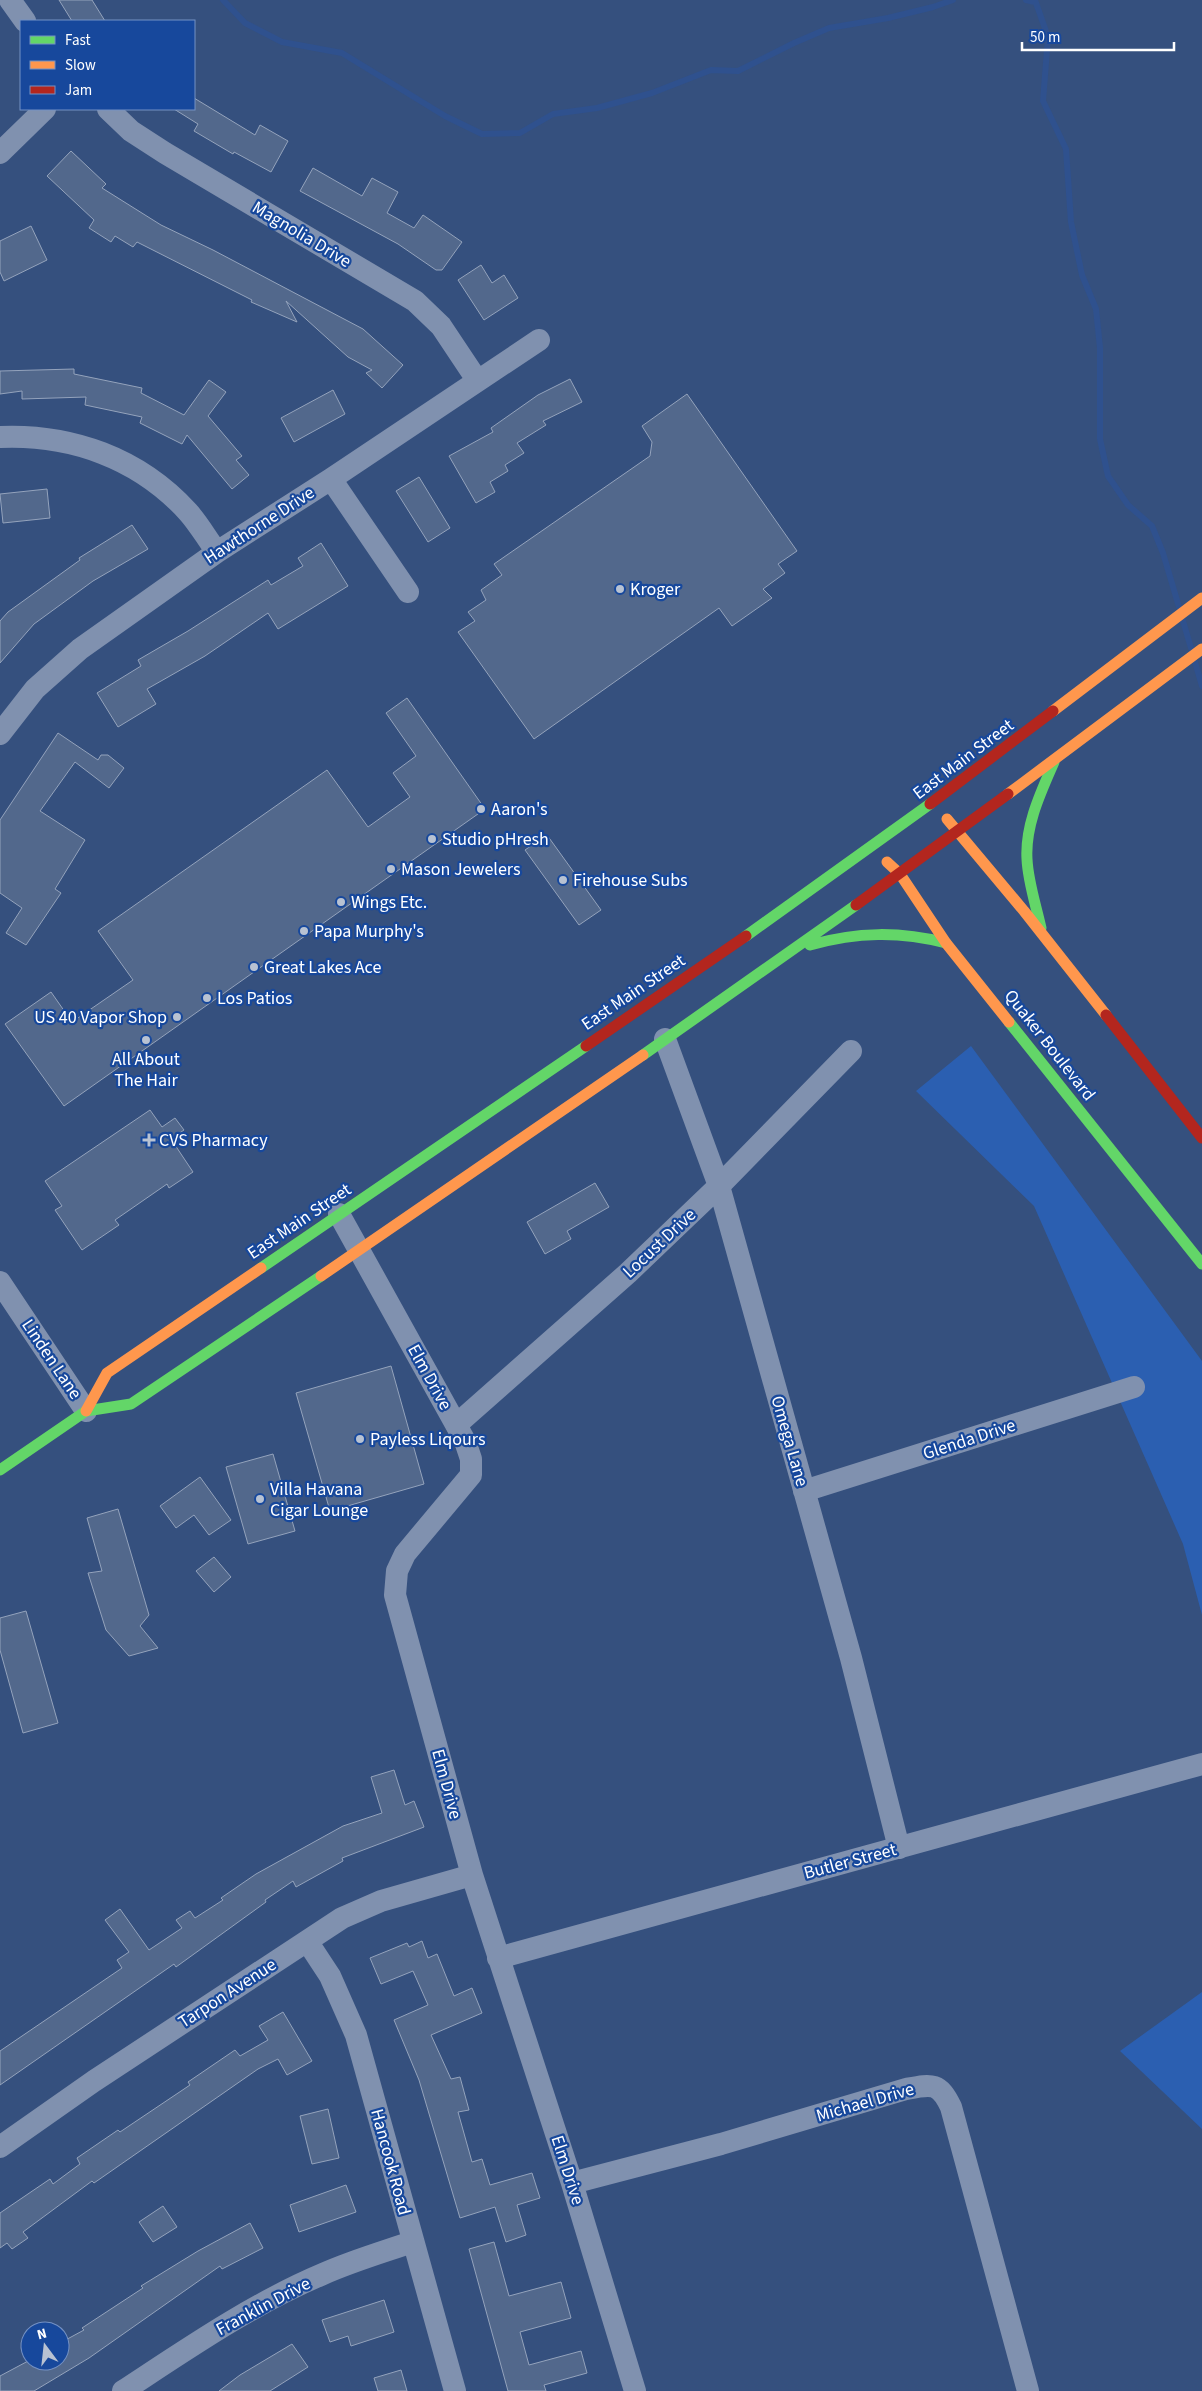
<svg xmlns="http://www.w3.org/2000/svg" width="1202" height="2391" viewBox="0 0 1202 2391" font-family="'Source Sans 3',sans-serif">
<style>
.green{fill:#2b5fb1}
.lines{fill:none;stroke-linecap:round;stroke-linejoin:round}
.stream{stroke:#2f518e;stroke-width:6}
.building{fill:#52688c;stroke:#94a3bc}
.street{stroke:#8091af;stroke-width:22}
.fast{stroke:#63d668;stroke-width:11}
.slow{stroke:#ff974d;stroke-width:11}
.jam{stroke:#b3261e;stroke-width:11}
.poi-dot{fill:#b8c2d2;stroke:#17489c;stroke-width:2}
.labels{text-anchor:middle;stroke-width:4.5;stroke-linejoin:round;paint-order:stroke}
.street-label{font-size:18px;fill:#fff;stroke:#17489c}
.poi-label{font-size:18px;fill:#fff;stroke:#17489c;text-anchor:start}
</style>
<rect width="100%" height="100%" fill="#35507e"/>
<path class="green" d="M971 1046 1202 1361V1615L1183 1544 1034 1206 916 1091Z
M1202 1992V2129L1120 2051Z"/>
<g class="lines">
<path class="stream" d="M223 0 245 23 282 42 342 53 445 116 482 134 520 133 553 114 597 108 652 93 711 70 738 71 794 43 829 28 888 18 933 7 953 0
M1026 0 1035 2
M1035 0 1048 37 1043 101 1066 149 1071 222 1082 275 1096 309 1100 348V439L1108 476 1128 505 1152 526 1163 553 1179 607
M1183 621 1191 648
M1195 662 1202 686"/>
</g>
<path class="building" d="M59 0H92L105 21H72Z
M194 98 255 135 260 125 288 141 271 172 234 152 233 154 194 131 198 124 174 109H194Z
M71 151 106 184 102 188 161 225 213 250 363 329 403 365 382 388 366 373 372 370 348 357 286 301 297 322 251 302 252 300 137 242 133 247 115 236 111 242 89 228 94 220 47 176Z
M313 168 362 196 372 178 398 192 387 213 414 228 423 215 462 242 442 270H436L398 244 300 191Z
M31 226 47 260 4 281 0 272V241Z
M481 265 492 283 504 275 518 298 484 320 458 280Z
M74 369V374L142 388 141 393 184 415 209 380 226 392 208 416 242 456 236 460 249 475 232 489 187 435 182 444 140 423 142 417 85 405 86 397 22 399V391L0 394V371Z
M570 379 582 402 543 421 546 425 517 443 524 453 505 465 508 471 490 482 495 492 476 503 449 456 493 432 491 428 538 395Z
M333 390 345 414 294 442 281 418Z
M687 394 797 551 778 564 785 573 763 589 772 598 732 626 719 608 534 739 458 632 475 621 468 612 486 600 481 590 502 575 494 564 650 456 652 442 642 426Z
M419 477 450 528 428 542 396 491Z
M47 489 50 518 3 523 0 494Z
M132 525 148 549 93 581 34 624 0 663V621L8 612 80 560 79 558Z
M321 543 348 586 278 629 268 613 205 656 147 689 156 704 118 727 97 693 141 666 138 660 188 631 268 580 271 585 303 566 298 558Z
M407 698 485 809 64 1106 5 1024 51 992 72 1022 133 980 98 931 327 770 368 827 410 797 393 773 416 756 386 713Z
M58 733 98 760 101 755H108L124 768 109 788 75 762 40 811 85 840 55 889 61 893 26 945 6 933 22 908 0 893V820Z
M547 835 601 910 579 925 525 850Z
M150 1110 162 1127 175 1118 184 1130 171 1139 193 1172 169 1188 167 1184 115 1220 119 1225 82 1250 55 1210 62 1206 45 1181Z
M595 1183 609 1207 567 1231 571 1239 545 1254 527 1222Z
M391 1366 424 1484 330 1511 296 1393Z
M273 1454 295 1531 248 1544 226 1467Z
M200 1477 231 1520 209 1535 194 1515 176 1528 160 1506Z
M118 1509 149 1615 140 1626 158 1648 129 1656 106 1630 88 1573 102 1571 87 1518Z
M214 1557 231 1577 214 1592 196 1571Z
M26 1611 58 1723 23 1733 0 1650V1618Z
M394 1770 405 1805 414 1801 424 1827 342 1858 343 1861 296 1887 293 1881 265 1900 266 1902 176 1967 174 1964 0 2085V2051L122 1968 117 1960 129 1952 105 1920 120 1909 149 1950 182 1928 176 1920 190 1911 195 1918 223 1900 221 1898 256 1874 343 1826 382 1813 371 1777Z
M422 1941 428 1958 437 1954 454 1996 472 1988 482 2013 431 2035 451 2079 460 2077 469 2110 458 2112 472 2162 482 2159 490 2185 532 2173 540 2198 517 2205 526 2235 506 2242 495 2207 460 2218 419 2080 394 2020 428 2005 413 1971 381 1984 370 1958 407 1943 409 1947Z
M283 2012 312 2061 287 2075 278 2059 258 2069 94 2183 92 2181 23 2232 28 2238 12 2249 7 2243 0 2248V2213L50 2179 53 2184 80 2164 77 2158 118 2130 120 2132 190 2085 188 2082 235 2050 240 2056 268 2040 259 2026Z
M328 2109 339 2158 312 2164 300 2116Z
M346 2185 356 2212 299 2232 290 2205Z
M163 2206 177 2227 153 2242 139 2222Z
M250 2223 263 2248 222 2269 220 2266 89 2358 34 2391H0V2376L30 2360 60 2361V2343L84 2330 82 2328 143 2288 141 2286 198 2251Z
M494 2242 509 2296 561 2282 571 2318 520 2332 529 2365 581 2351 587 2373 544 2385 546 2391H508L469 2249Z
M384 2300 394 2332 351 2346 348 2336 330 2342 322 2320Z
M292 2344 308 2367 270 2391H219L240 2375Z
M401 2370 407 2391H378L374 2378Z"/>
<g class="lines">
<path class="street" d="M10 0 25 21
M108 109 131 131 165 153 415 301 441 326 477 380
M0 153 45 109
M0 437C71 434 139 458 188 512 199 524 207 539 217 552
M331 479 408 592
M0 734 35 689 80 649 217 552 331 479 539 340
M665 1039 719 1186 851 1658 899 1848
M339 1214 465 1441 471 1459V1475L405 1554 397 1571 395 1595 472 1875 572 2183 635 2391
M0 1282 86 1411
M456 1425 628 1273 719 1186 851 1051
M804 1491 1134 1387
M307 1941 330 1976 356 2035 455 2391
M498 1958 1202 1764
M0 2147 94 2081 342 1918 381 1901 472 1875
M572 2183 721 2144 906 2089C932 2084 939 2082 951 2107L1028 2391
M123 2391C187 2349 252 2304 323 2274 352 2261 383 2252 412 2242"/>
<path class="fast" d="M1041 928C1036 905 1028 882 1027 859 1025 825 1041 792 1054 762
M746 936 930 804
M810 945C857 932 899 931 946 943
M1009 1022 1202 1264
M643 1055 856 905
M261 1268 586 1046
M0 1470 86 1411 131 1404 321 1276"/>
<path class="slow" d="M1053 711 1202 598
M1008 794 1202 649
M947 819 1024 911 1106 1015
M887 862 900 874 946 943 1009 1022
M321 1276 643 1055
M86 1411 107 1373 261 1268"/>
<path class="jam" d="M930 804 1053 711
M856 905 1008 794
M1106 1015 1202 1138
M586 1046 746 936"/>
</g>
<g class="poi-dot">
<circle cx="620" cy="589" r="5"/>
<circle cx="481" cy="809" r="5"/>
<circle cx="432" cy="839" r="5"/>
<circle cx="391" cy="869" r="5"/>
<circle cx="563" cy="880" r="5"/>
<circle cx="341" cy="902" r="5"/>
<circle cx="304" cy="931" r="5"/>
<circle cx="254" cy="967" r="5"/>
<circle cx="207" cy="998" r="5"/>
<circle cx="177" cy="1017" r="5"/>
<circle cx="146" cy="1040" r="5"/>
<path d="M146.5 1132.5h5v5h5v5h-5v5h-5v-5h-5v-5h5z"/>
<circle cx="360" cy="1439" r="5"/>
<circle cx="260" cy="1499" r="5"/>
</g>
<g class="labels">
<g class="street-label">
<text transform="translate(302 234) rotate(31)" y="6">Magnolia Drive</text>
<text transform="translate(259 525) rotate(-33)" y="6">Hawthorne Drive</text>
<text transform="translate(963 759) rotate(-37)" y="6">East Main Street</text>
<text transform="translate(633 992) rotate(-34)" y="6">East Main Street</text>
<text transform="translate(1050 1045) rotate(52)" y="6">Quaker Boulevard</text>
<text transform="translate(299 1221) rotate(-34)" y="6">East Main Street</text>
<text transform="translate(659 1243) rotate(-43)" y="6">Locust Drive</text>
<text transform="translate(52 1359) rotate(56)" y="6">Linden Lane</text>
<text transform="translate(430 1377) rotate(61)" y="6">Elm Drive</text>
<text transform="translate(969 1439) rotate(-18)" y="6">Glenda Drive</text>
<text transform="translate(790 1441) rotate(74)" y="6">Omega Lane</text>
<text transform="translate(447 1784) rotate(75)" y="6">Elm Drive</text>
<text transform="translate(850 1861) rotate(-15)" y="6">Butler Street</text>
<text transform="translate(227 1993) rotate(-33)" y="6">Tarpon Avenue</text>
<text transform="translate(865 2102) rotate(-16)" y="6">Michael Drive</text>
<text transform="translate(391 2162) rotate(75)" y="6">Hancook Road</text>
<text transform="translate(568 2170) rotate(72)" y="6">Elm Drive</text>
<text transform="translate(263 2306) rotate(-28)" y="6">Franklin Drive</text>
</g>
<g class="poi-label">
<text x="630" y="595">Kroger</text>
<text x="491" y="815">Aaron's</text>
<text x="442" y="845">Studio pHresh</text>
<text x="401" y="875">Mason Jewelers</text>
<text x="573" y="886">Firehouse Subs</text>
<text x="351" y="908">Wings Etc.</text>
<text x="314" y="937">Papa Murphy's</text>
<text x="264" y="973">Great Lakes Ace</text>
<text x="217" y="1004">Los Patios</text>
<text x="167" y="1023" text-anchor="end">US 40 Vapor Shop</text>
<text x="146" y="1065" text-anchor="middle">All About<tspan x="146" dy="21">The Hair</tspan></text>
<text x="159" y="1146">CVS Pharmacy</text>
<text x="370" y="1445">Payless Liqours</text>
<text x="270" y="1495">Villa Havana<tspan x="270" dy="21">Cigar Lounge</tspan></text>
</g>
</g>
<rect x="20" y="20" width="175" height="90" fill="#17489c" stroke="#7491c4"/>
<rect x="30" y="36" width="25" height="8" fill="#63d668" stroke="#7491c4"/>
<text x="65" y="45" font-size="15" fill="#ffffff">Fast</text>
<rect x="30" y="61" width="25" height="8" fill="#ff974d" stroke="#7491c4"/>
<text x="65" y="70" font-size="15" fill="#ffffff">Slow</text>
<rect x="30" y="86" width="25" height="8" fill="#b3261e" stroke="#7491c4"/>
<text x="65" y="95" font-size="15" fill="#ffffff">Jam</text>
<g transform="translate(45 2346) rotate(345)"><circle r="24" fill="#17489c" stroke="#7491c4"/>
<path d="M0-4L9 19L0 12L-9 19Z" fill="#b8c2d2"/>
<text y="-8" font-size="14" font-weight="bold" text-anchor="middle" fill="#ffffff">N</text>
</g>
<path d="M1022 42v8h152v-8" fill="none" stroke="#ffffff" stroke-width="2.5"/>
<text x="1030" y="42" font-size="15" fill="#ffffff" stroke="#17489c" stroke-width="4" paint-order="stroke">50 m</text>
</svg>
